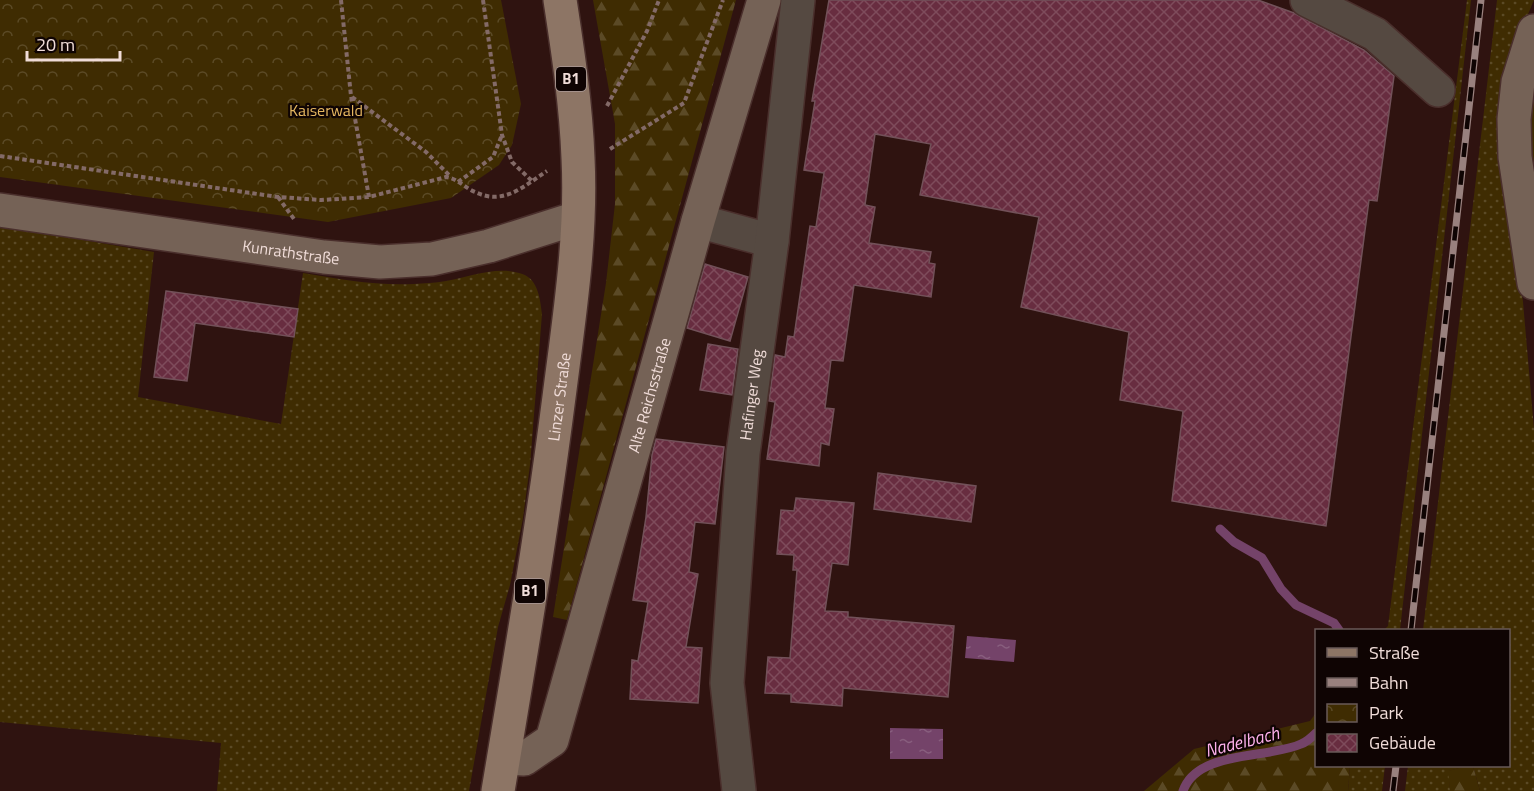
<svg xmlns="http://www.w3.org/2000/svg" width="1534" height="791" viewBox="0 0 1534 791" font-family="'Titillium Web',sans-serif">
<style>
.grass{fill:url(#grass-dots)}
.forest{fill:url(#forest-firs)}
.park{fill:url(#park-crowns)}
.water{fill:url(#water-ripples)}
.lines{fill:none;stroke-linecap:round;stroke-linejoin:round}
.stream{stroke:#744369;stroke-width:9}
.building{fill:url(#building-cross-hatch);stroke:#725159;stroke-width:1.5}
.street-casing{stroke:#4a2f2c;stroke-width:36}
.secondary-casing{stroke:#4a2f2c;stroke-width:36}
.primary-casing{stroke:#4a2f2c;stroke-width:36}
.path{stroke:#836a67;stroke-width:4;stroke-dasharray:4.5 3;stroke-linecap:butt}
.street{stroke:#554941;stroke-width:33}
.secondary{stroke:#756256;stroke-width:33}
.primary{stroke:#8d7565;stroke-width:33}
.rail-casing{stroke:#99817e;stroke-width:7}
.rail{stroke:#0f0403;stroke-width:4.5;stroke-dasharray:14;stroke-linecap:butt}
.labels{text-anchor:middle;stroke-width:4.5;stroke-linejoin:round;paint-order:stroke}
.shield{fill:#0f0403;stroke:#ac9b98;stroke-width:1.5}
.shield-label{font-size:15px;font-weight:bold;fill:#f0dcd8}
.park-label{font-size:16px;fill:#e4b660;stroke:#0f0403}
.street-label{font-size:16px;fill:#f0dcd8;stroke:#0f0403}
.water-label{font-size:18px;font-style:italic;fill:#feb1ec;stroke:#0f0403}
</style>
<defs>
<pattern id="grass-dots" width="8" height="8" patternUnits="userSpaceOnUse" patternTransform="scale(1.5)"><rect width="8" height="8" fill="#3f2c02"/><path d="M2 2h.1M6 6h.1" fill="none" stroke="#5b4a26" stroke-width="1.8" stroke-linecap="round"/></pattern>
<pattern id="forest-firs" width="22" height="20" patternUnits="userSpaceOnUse" patternTransform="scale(1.5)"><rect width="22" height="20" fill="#3f2c02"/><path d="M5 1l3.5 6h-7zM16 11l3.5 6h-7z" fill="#5b4a26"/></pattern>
<pattern id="park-crowns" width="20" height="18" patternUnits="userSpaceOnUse" patternTransform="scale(1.5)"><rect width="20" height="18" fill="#3f2c02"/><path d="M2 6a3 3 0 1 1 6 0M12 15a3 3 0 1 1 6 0" fill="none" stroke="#5b4a26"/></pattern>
<pattern id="water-ripples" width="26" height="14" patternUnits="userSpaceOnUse" patternTransform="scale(1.5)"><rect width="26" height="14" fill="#744369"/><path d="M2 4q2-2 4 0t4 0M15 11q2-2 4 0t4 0" fill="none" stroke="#885e7e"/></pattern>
<pattern id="building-cross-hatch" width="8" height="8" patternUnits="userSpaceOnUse" patternTransform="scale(1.5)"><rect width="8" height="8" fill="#682d40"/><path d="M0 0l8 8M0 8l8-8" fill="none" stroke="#7e4b5b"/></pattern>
</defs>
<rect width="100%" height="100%" fill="#2f1310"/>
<path class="grass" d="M1467 0H1471L1400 630H1384L1388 626Z
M1497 0H1534L1523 26 1515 243 1523 302 1534 429V791H1480L1473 766H1508V630H1423Z
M0 226 154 252 138 397 281 424 303 273C340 279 376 286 414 284 424 283 435 283 446 281 468 277 496 266 519 273 538 277 540 298 542 314L530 465 523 518 510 585 498 627 469 791H217L221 743 0 722Z
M1350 766H1385L1382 791H1348Z
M1408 766H1466L1449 771 1450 791H1405Z"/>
<path class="forest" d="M593 0H736L567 620 553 617 606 283 615 204V124Z
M1534 97V169L1530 121Z
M1316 713V766H1350L1348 791H1144L1194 749 1310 721Z
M1466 766H1473L1480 791H1450L1448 771Z"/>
<path class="park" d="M0 0H501L521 104 512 145 499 165 451 198 328 222 0 177Z"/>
<path class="water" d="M967 636 1016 640 1014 662 965 658Z
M890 728 943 729V759H890Z"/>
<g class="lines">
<path class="stream" d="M1220 529 1234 542 1262 558 1281 589 1296 605 1334 623 1339 630
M1183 791C1197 750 1268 759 1301 744 1307 742 1312 737 1316 733"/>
</g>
<path class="building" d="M829 0H1258L1294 13 1364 50 1394 76 1377 201 1369 200 1326 526 1172 501 1183 411 1120 400 1129 332 1021 307 1039 217 920 195 931 144 875 134 865 205 875 207 869 243 931 252 929 263 935 264 931 297 854 285 843 361 831 360 825 408 834 409 829 445 821 443 819 466 767 459 775 402 769 401 775 355 785 357 788 336 794 337 810 226 816 227 824 173 804 170 815 101H812Z
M705 264 748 277 730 341 687 328Z
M166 291 298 309 294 337 195 323 187 381 154 377Z
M708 344 738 349 732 395 700 390Z
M656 439 724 447 715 524 695 522 689 572 698 574 686 647 702 648 698 703 630 699 632 660 638 661 648 602 633 600 646 517 652 455Z
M878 473 976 486 971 522 874 509Z
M796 498 854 503 848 565 832 563 825 611 848 612V617L954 626 948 697 843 688 842 706 791 702V694L765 693 768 657 790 658 797 570H793L794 555 777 554 781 510 794 511Z"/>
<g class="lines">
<defs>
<g id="street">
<path d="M1307 0 1375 34 1438 90"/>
<path d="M698 221 772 241"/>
<path id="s1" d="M739 791 727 683 743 453 772 241 798 0"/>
</g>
<g id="secondary">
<path d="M1534 31 1518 82 1514 119 1515 157 1534 283"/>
<path id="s2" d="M0 210 324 257 380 262 432 259 489 246 577 218"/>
<path id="s3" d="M504 758 524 759 552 740 698 221 764 0"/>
</g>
<g id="primary">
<path id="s4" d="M498 791C520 660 542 529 559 397 569 319 582 236 578 158 576 105 568 52 560 0"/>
</g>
</defs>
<use href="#street" class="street-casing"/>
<use href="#secondary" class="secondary-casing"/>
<use href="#primary" class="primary-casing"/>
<path class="path" d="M341 0 351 96 369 197
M483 0 502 135 512 162 532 181
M352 97 426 152 451 177
M607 106 647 31 659 0
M610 149 684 103 723 0
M0 156 278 197 321 200 369 197 446 177C457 178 465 188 475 192 504 206 524 186 547 171
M458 182 493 157 502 135
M278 197 294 219"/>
<use href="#street" class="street"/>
<use href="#secondary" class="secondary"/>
<use href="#primary" class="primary"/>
<defs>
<path id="rail" d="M1411 630 1481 0
M1393 791 1396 766"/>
</defs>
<use href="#rail" class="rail-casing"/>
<use href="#rail" class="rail"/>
</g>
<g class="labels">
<g class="shield">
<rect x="556" y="67" width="30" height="24" rx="4.5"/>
<rect x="515" y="579" width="30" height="24" rx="4.5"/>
</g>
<g class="shield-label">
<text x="571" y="84">B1</text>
<text x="530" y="596">B1</text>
</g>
<g class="park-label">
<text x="326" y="116">Kaiserwald</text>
</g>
<g class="street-label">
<text dy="6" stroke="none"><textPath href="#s2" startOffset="294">Kunrathstraße</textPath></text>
<text dy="6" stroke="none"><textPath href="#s1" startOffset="398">Hafinger Weg</textPath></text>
<text dy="6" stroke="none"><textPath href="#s3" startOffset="412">Alte Reichsstraße</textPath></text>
<text dy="6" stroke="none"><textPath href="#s4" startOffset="399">Linzer Straße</textPath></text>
</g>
<g class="water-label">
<text transform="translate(1242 742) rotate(-14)" y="6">Nadelbach</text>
</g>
</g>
<rect x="1315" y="629" width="195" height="138" fill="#0f0403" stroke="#695a58" stroke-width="1.5"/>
<rect x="1327" y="648" width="30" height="9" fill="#8d7565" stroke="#695a58" stroke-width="1.5"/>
<text x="1369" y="659" font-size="18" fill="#f0dcd8">Straße</text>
<rect x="1327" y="678" width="30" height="9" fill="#99817e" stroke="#695a58" stroke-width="1.5"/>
<text x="1369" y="689" font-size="18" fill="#f0dcd8">Bahn</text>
<rect x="1327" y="704" width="30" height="18" fill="url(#park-crowns)" stroke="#695a58" stroke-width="1.5"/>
<text x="1369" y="719" font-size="18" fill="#f0dcd8">Park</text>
<rect x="1327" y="734" width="30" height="18" fill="url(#building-cross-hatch)" stroke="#695a58" stroke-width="1.5"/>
<text x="1369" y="749" font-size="18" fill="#f0dcd8">Gebäude</text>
<path d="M27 51v9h93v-9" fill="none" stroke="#f0dcd8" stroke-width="3"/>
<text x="36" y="51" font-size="18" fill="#f0dcd8" stroke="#0f0403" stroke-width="4.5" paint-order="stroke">20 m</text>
</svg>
